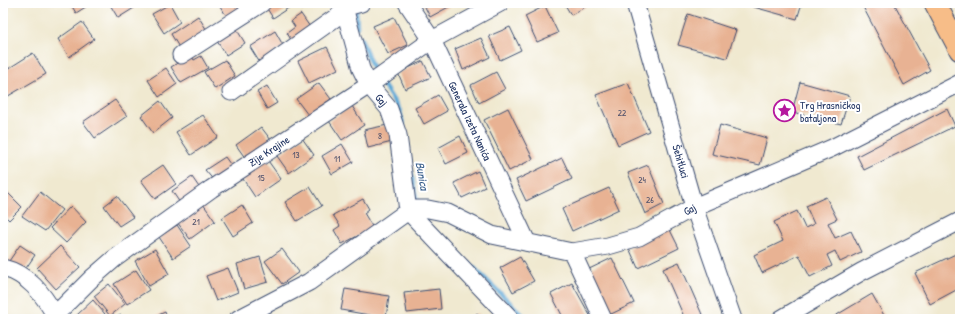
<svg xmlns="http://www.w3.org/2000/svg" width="963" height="322" viewBox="0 0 963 322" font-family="'Patrick Hand',sans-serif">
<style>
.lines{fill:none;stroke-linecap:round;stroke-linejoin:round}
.stream{stroke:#60aad8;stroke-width:4.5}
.building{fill:#e8b293}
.minor-casing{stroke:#3b4b6f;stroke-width:19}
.major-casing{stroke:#3b4b6f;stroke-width:23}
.minor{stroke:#fff;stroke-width:17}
.major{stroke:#f7bd88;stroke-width:21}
.labels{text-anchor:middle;stroke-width:4;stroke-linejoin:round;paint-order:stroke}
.number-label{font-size:9px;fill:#4e506b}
.street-label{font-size:11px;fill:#1b2f5e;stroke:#fff}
.poi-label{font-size:11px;fill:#1b2f5e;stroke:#fff;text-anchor:start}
.water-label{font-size:12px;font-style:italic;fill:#335a89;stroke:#fff}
</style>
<rect width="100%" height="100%" fill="#fff"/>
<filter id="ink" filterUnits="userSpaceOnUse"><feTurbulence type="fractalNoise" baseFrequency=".025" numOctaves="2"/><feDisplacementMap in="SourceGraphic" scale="8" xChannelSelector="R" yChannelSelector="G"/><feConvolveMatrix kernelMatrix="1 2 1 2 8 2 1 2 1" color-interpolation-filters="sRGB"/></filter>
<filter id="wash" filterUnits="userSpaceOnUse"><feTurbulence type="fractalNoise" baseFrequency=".012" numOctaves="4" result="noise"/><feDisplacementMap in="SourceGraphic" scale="16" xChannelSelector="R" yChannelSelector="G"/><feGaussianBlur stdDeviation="0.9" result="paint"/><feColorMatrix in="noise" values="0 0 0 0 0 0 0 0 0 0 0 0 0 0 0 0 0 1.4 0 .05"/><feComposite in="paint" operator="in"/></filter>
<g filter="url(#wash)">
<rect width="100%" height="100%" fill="#f0e9d0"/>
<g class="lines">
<path class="stream" d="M356 8 357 27
M361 39 373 69 400 111 403 125
M411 172 418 206
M470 264 527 319"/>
</g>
<g id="blocks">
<path class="building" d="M70 3H92L76 13Z
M109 3H142L118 18Z
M218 3H246L248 6 229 20Z
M273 3H296L273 18 266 7Z
M297 3H312L301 10Z
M423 3H456L430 17Z
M564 3H592L571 15Z
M751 3H802L797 19 750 6Z
M861 3H894L930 70 904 85Z
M170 4 180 22 164 33 152 14Z
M545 6 558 33 537 42 525 16Z
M301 14 312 30 293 43 287 33 295 27 291 21Z
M688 14 736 30 727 58 678 45Z
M198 16 208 32 180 49 171 34Z
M394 17 408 45 388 54 373 26Z
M82 22 94 39 69 57 58 39Z
M234 25 245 43 226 55 215 38Z
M510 27 521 50 500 60 489 36Z
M275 31 284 47 260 63 250 47Z
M481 38 490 57 463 70 455 49Z
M327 47 338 69 309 83 298 61Z
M33 53 46 74 3 99V72Z
M191 55 194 60 201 56 208 68 181 83 171 67Z
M225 60 235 76 215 89 204 72Z
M423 61 431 77 405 89 398 73Z
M166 68 177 84 159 97 148 80Z
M496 72 505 89 479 103 471 85Z
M800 82 850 96 841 124 792 112Z
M319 83 331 99 308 115 296 99Z
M628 83 649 131 618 145 596 95Z
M267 86 277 103 267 109 257 92Z
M438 95 447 111 424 124 415 108Z
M115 100 127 116 95 138 83 122Z
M160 101 172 118 153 133 141 116Z
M352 106 364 125 342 140 329 121Z
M508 108 533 159 509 171 484 120Z
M947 109 955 126 864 170 857 156Z
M203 115 218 137 191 155 176 132Z
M392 124 396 141 368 148 364 130Z
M720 125 767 138 760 165 712 154Z
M261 127 274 144 248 162 236 145Z
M460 136 468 153 446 164 438 148Z
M302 138 314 155 289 173 277 156Z
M342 144 353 162 332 174 322 156Z
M225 157 235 171 216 183 205 170Z
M266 158 281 179 255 197 241 176Z
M562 158 572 179 526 201 516 180Z
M163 165 176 184 155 199 141 180Z
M648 165 664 204 645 214 628 173Z
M478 171 485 187 462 198 454 183Z
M192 177 203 193 182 206 172 191Z
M310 187 322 206 297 221 285 202Z
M609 188 619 209 572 231 562 209Z
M5 190 22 207 9 220 3 214V192Z
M40 192 62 210 45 231 22 216Z
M117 196 133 217 119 226 104 206Z
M826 197 837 219 828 223 835 238 851 231 861 252 840 262 835 251 827 255 832 266 810 277 799 255 762 273 754 255 783 241 774 222 797 211 805 228 814 224 806 206Z
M363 199 369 209 364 213 373 228 342 244 334 230 340 226 333 215Z
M203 204 215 221 190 239 177 222Z
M242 205 253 223 233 236 222 218Z
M71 206 86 222 66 243 50 228Z
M177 225 191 246 173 258 159 237Z
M669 228 679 248 638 268 629 248Z
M20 245 35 255 22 274 7 264Z
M60 246 80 267 56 289 37 268Z
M155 249 169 274 149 286 135 261Z
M282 249 299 272 282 284 265 261Z
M960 252V288L930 304 915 273Z
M260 257 268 282 244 289 237 264Z
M520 257 534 281 513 292 500 268Z
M612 258 634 303 607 316 585 271Z
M679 262 704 319H685L663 269Z
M228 268 238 292 216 301 206 276Z
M136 270 149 290 127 304 114 284Z
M572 283 592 319H564L551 294Z
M109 284 125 304 110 316 94 296Z
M345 289 389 296 386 318 341 310Z
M439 289 441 309 407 313 404 293Z
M872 294 886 319H830Z
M93 300 105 314 99 319H80L77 315Z
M165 312 168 319H150Z
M477 313 483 319H471Z
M121 315 122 319H112Z"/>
</g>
</g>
<g filter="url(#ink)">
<use href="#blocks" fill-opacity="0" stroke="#3b4b6f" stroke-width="1"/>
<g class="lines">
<defs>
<g id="minor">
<path id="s1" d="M361 3 350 6 345 11 361 69 369 85 389 109 398 135 408 211 511 319"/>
<path id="s2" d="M407 3 432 40 527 242"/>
<path id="s3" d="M635 3 694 207 733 319"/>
<path d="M181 55 262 3"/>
<path d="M231 92 345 11"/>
<path d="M572 252 603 319"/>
<path d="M3 268C28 274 43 294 55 315"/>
<path id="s4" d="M51 319 91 279 114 259 211 189 369 85 432 40 500 3"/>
<path id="s5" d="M238 319 309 282 408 211 416 209H428L448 213 492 235 572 252 608 246 639 237 694 207 832 148 960 83"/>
<path d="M781 319 861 272 960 221"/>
</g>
<path id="major" d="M935 3 960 50"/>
</defs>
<use href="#minor" class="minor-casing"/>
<use href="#major" class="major-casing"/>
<use href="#minor" class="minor"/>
<use href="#major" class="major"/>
</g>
</g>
<defs>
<symbol id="sight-ring" viewBox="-11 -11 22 22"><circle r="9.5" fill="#fff" stroke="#b5179e" stroke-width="1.5"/><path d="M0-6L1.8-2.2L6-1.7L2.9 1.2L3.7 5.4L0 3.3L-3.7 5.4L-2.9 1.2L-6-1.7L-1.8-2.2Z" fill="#b5179e"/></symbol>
</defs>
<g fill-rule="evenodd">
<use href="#sight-ring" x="772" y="98" width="25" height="25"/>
</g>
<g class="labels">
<g class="number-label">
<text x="622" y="116">22</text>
<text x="380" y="139">8</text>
<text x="296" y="158">13</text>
<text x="337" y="162">11</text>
<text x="261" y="181">15</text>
<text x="642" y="183">24</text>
<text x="650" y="203">26</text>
<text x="196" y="225">21</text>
</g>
<g class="street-label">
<text dy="4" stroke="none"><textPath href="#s1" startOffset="116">Gaj</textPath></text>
<text dy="4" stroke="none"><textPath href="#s2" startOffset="134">Generala Izeta Nanića</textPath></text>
<text dy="4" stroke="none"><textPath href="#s4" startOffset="276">Zije Krajine</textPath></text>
<text dy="4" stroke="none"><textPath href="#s3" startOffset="165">Šehitluci</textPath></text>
<text dy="4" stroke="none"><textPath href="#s5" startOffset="500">Gaj</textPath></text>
</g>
<g class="poi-label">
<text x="800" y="109">Trg Hrasničkog<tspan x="800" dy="13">bataljona</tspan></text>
</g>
<g class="water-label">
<text transform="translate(422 176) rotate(80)" y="4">Bunica</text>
</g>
</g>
<rect width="963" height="322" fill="none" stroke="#fff" stroke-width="16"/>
</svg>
